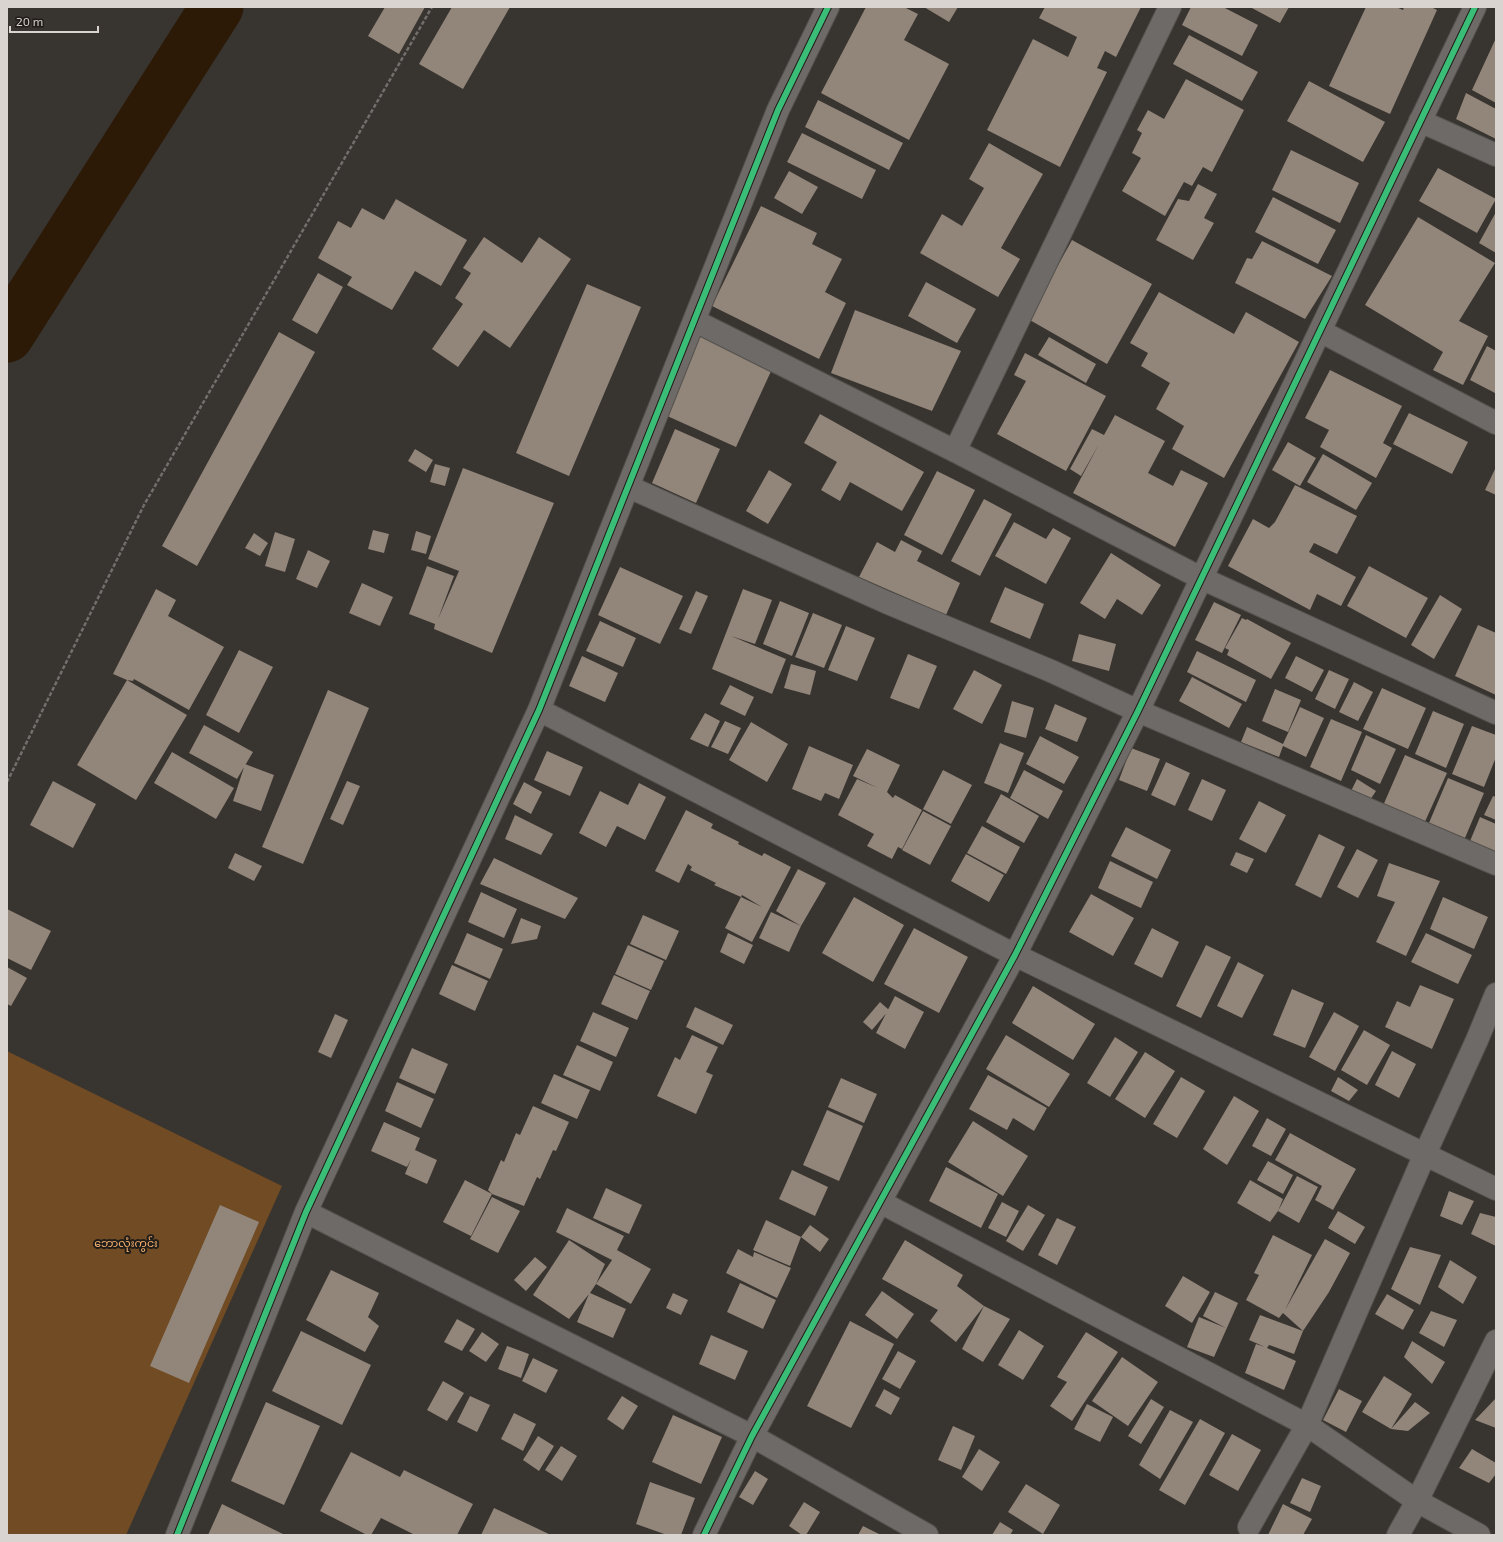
<svg xmlns="http://www.w3.org/2000/svg" width="1503" height="1542" viewBox="0 0 1503 1542" font-family="'Exo 2','Noto Sans Myanmar',sans-serif">
<style>
.green{fill:#704b24}
.lines{fill:none;stroke-linecap:round;stroke-linejoin:round}
.river{stroke:#2c1a06;stroke-width:53}
.building{fill:#928579}
.minor-casing{stroke:#54514d;stroke-width:24}
.path{stroke:#716e6c;stroke-width:2.5;stroke-dasharray:4 2;stroke-linecap:butt}
.minor{stroke:#6e6a67;stroke-width:22}
.cycleway-casing{stroke:#201c19;stroke-width:8}
.cycleway{stroke:#3abd76;stroke-width:6}
.labels{text-anchor:middle;stroke-width:4;stroke-linejoin:round;paint-order:stroke}
.park-label{font-size:11px;fill:#fcb671;stroke:#201c19}
</style>
<rect width="100%" height="100%" fill="#383430"/>
<path class="green" d="M7 1051 282 1186 126 1535H7Z"/>
<g class="lines">
<path class="river" d="M7 336 217 7"/>
</g>
<path class="building" d="M385 7H425L399 54 368 36Z
M452 7H510L463 89 419 64Z
M866 7H904L918 14 904 40 949 64 909 140 821 93Z
M924 7H958L949 22Z
M1045 7H1141L1116 57 1105 51 1097 68 1107 72 1060 167 987 130 1033 39 1068 57 1077 37 1039 18Z
M1191 7H1223L1258 25 1242 56 1182 25Z
M1250 7H1289L1280 23Z
M1366 7H1396L1403 10 1404 7H1431L1437 10 1390 114 1329 86Z
M1189 35 1258 72 1242 101 1173 64Z
M1496 38V103L1472 90Z
M1186 79 1244 110 1212 172 1203 167 1192 186 1184 182 1165 216 1122 191 1141 158 1132 153 1142 133 1137 130 1148 110 1164 119Z
M1309 81 1385 122 1363 162 1287 121Z
M1466 93 1496 109V139L1456 119Z
M818 100 903 143 889 170 805 127Z
M802 133 876 170 862 199 787 162Z
M989 143 1043 174 1001 248 1020 259 998 297 920 253 942 214 962 226 984 188 969 179Z
M1291 150 1359 183 1340 223 1272 190Z
M1438 168 1496 199 1477 233 1419 201Z
M789 171 818 187 802 214 774 198Z
M1198 184 1217 194 1204 218 1214 223 1193 260 1156 240 1178 199 1189 201Z
M1273 197 1336 230 1318 264 1255 232Z
M396 199 467 240 441 286 415 271 392 310 347 285 352 277 318 258 338 221 351 228 362 208 384 220Z
M761 206 817 233 812 244 842 259 825 292 846 303 819 359 712 306Z
M1496 212V253L1479 243Z
M1418 217 1495 263 1459 321 1488 336 1463 385 1433 370 1443 352 1365 305Z
M484 237 522 263 539 237 571 259 510 348 484 330 458 367 432 349 463 304 455 298 471 273 463 268Z
M1072 240 1152 284 1107 364 1028 319Z
M1262 241 1332 276 1305 319 1235 283 1247 258 1252 259Z
M318 273 343 287 317 334 292 320Z
M926 282 976 309 957 343 908 316Z
M587 284 641 307 569 476 516 453Z
M1159 292 1234 334 1246 312 1299 342 1224 478 1172 449 1184 426 1156 409 1170 383 1141 366 1148 353 1130 343Z
M855 310 961 351 932 411 831 373Z
M279 332 315 352 197 566 162 546Z
M701 334 773 367 736 447 665 415Z
M1049 337 1096 364 1086 383 1038 355Z
M1487 346 1496 351 1495 393 1470 380Z
M1025 353 1106 396 1066 471 997 434 1026 381 1014 375Z
M1330 370 1402 406 1383 443 1392 448 1376 478 1320 447 1329 430 1305 418Z
M1409 413 1468 442 1452 474 1393 444Z
M820 414 924 472 902 511 850 482 840 501 821 490 837 462 804 443Z
M1115 415 1165 441 1148 473 1173 486 1181 470 1208 483 1175 547 1073 493 1099 444 1081 476 1070 469 1092 429 1104 435Z
M675 429 720 449 696 503 652 483Z
M1288 442 1316 458 1300 486 1272 470Z
M415 449 433 460 426 472 408 461Z
M1323 454 1372 483 1356 510 1307 482Z
M435 464 450 468 445 486 430 482Z
M1496 467V495L1485 490Z
M463 468 554 503 492 653 434 629 435 624 409 614 427 566 454 576 438 619 459 571 428 559Z
M769 470 792 484 768 524 746 511Z
M937 471 975 490 942 555 904 535Z
M1295 485 1357 516 1337 554 1314 543 1309 552 1356 577 1341 606 1317 594 1310 610 1228 566 1253 519 1269 528 1275 522Z
M984 499 1012 514 980 576 951 561Z
M1014 522 1046 539 1053 528 1071 538 1046 584 995 556Z
M373 530 389 534 384 553 368 549Z
M416 531 431 536 426 554 411 550Z
M275 532 295 539 285 572 265 566Z
M254 533 268 543 260 556 245 548Z
M901 540 922 551 917 561 960 583 946 615 859 577 877 542 895 552Z
M308 550 330 561 317 588 296 579Z
M1111 553 1161 585 1142 615 1117 599 1105 619 1080 603Z
M1369 566 1428 598 1406 638 1347 606Z
M620 567 683 596 660 644 598 615Z
M362 583 393 597 380 626 349 613Z
M1005 587 1044 604 1030 639 990 622Z
M156 589 176 600 168 616 224 647 189 710 134 679 133 681 127 680 187 715 136 800 77 765 127 680 113 674Z
M743 589 772 600 755 644 731 636 786 659 772 694 712 669Z
M696 591 708 596 691 634 679 629Z
M1440 595 1462 609 1434 659 1411 645Z
M780 601 809 613 792 656 763 644Z
M1214 602 1241 615 1222 653 1195 640Z
M813 613 842 625 824 668 795 657Z
M1242 618 1246 620 1247 619 1291 643 1271 679 1227 655 1229 650 1225 648Z
M600 621 636 638 623 667 586 651Z
M1478 625 1496 633V695L1455 676Z
M846 626 875 638 857 681 828 670Z
M1079 634 1116 644 1109 671 1072 661Z
M239 650 273 667 239 733 206 715Z
M1197 651 1256 680 1246 702 1187 672Z
M908 654 937 666 919 709 890 698Z
M582 656 618 673 605 702 569 686Z
M1296 656 1324 670 1312 692 1285 678Z
M791 664 816 671 810 695 784 688Z
M974 670 1002 685 982 724 953 709Z
M1329 670 1349 679 1335 709 1315 699Z
M1192 677 1242 704 1229 728 1179 701Z
M1354 682 1373 692 1358 721 1339 712Z
M730 685 754 697 745 716 720 704Z
M1382 688 1426 708 1408 749 1363 729Z
M1275 689 1301 700 1288 732 1262 721Z
M328 690 369 708 303 864 262 847Z
M1012 701 1034 708 1026 738 1004 732Z
M1055 704 1087 718 1077 742 1045 729Z
M1300 707 1324 718 1306 757 1283 746 1279 757 1241 742 1247 727 1283 744Z
M1433 711 1464 724 1446 768 1415 754Z
M705 713 720 721 708 747 690 739Z
M1331 719 1362 732 1341 781 1310 767Z
M725 721 741 728 728 754 711 747Z
M751 722 788 744 767 782 729 760Z
M204 725 253 752 237 779 189 753Z
M1472 726 1496 735V757L1484 787 1452 774Z
M1366 735 1396 749 1380 784 1351 770Z
M1040 736 1079 757 1064 784 1026 764Z
M1000 743 1024 753 1008 793 984 783Z
M809 746 853 765 839 799 825 793 821 801 792 789Z
M1131 748 1160 759 1147 791 1119 780Z
M867 749 900 765 887 792 893 798 895 795 922 810 902 849 898 847 892 859 867 846 874 834 838 815 857 779 878 788 853 776Z
M547 751 583 767 570 796 534 780Z
M172 752 234 788 216 819 154 783Z
M1405 755 1447 773 1423 826 1382 808Z
M1166 762 1190 773 1175 806 1151 795Z
M245 764 274 775 261 811 233 801Z
M943 770 972 785 951 824 923 809Z
M1024 770 1063 791 1048 819 1010 798Z
M1448 778 1484 793 1462 845 1426 830Z
M1202 779 1226 790 1212 821 1188 810Z
M1357 779 1376 791 1368 803 1350 793Z
M53 781 96 804 73 848 30 825Z
M347 781 360 786 343 825 330 819Z
M524 782 542 792 531 814 513 804Z
M639 783 666 797 645 840 617 826 606 847 579 833 600 791 628 805Z
M1001 794 1039 816 1024 843 986 822Z
M1493 796 1496 797V820L1484 815Z
M1259 801 1286 815 1266 853 1239 839Z
M686 810 713 824 711 828 739 842 738 844 762 856 764 853 791 867 752 942 725 928 741 897 762 907 742 895 741 897 714 885 716 883 690 870 692 867 688 864 679 883 655 871Z
M923 811 951 826 930 865 902 850Z
M515 815 553 834 541 855 505 839Z
M1480 817 1496 824V858L1468 846Z
M982 826 1020 847 1006 874 967 853Z
M1126 827 1171 850 1157 879 1111 856Z
M1319 834 1345 847 1321 898 1295 885Z
M1357 849 1378 860 1358 898 1337 887Z
M1236 852 1254 859 1247 873 1230 865Z
M235 853 262 866 254 881 228 868Z
M966 854 1004 875 989 902 951 881Z
M494 858 578 898 565 919 480 884Z
M1110 861 1153 882 1141 908 1098 888Z
M1389 863 1440 881 1406 956 1376 942 1395 902 1377 896Z
M798 869 826 883 801 926 776 911Z
M481 892 517 909 504 938 468 922Z
M1091 894 1134 918 1113 956 1069 932Z
M854 897 904 925 873 982 822 953Z
M1443 897 1488 917 1474 949 1430 929Z
M7 909 51 931 31 970 7 958Z
M771 912 801 926 789 952 759 938Z
M643 915 679 931 666 960 630 944Z
M521 918 541 926 537 939 511 944Z
M914 928 968 957 939 1013 884 984Z
M1152 928 1179 942 1162 978 1134 964Z
M467 933 503 949 490 979 454 963Z
M728 933 753 945 744 964 720 952Z
M1426 933 1472 955 1458 984 1411 962Z
M628 945 664 961 651 990 615 974Z
M1206 945 1231 957 1201 1018 1176 1006Z
M1238 962 1264 975 1242 1018 1217 1006Z
M452 965 488 981 475 1011 439 994Z
M7 967 27 978 11 1006 7 1004Z
M614 975 650 991 637 1020 601 1004Z
M1420 985 1454 999 1432 1049 1385 1027 1397 1001 1410 1007Z
M1033 986 1095 1024 1073 1060 1012 1023Z
M1292 989 1324 1003 1305 1048 1273 1035Z
M895 996 924 1012 905 1049 876 1033Z
M880 1002 889 1010 872 1030 863 1022Z
M695 1007 733 1025 723 1045 686 1027Z
M593 1012 629 1028 616 1057 580 1041Z
M1334 1012 1359 1026 1335 1071 1309 1057Z
M335 1014 348 1020 331 1058 318 1052Z
M1364 1030 1390 1045 1367 1085 1341 1070Z
M692 1035 718 1047 706 1072 713 1075 696 1114 657 1096 675 1057 680 1060Z
M1006 1035 1070 1074 1049 1107 986 1069Z
M1115 1037 1138 1052 1110 1097 1087 1083Z
M577 1045 613 1062 600 1091 563 1075Z
M412 1048 448 1064 435 1094 399 1078Z
M1392 1051 1416 1064 1399 1098 1375 1085Z
M1145 1052 1175 1071 1145 1118 1115 1099Z
M554 1074 590 1090 577 1119 541 1103Z
M988 1075 1047 1108 1034 1131 1013 1118 1007 1130 969 1109Z
M1181 1077 1205 1091 1177 1138 1153 1124Z
M1338 1077 1358 1090 1349 1101 1331 1091Z
M841 1078 877 1094 864 1123 828 1107Z
M397 1082 434 1099 421 1128 385 1111Z
M1234 1096 1259 1111 1227 1165 1203 1149Z
M533 1106 569 1122 556 1151 553 1150 540 1179 537 1177 524 1206 492 1194 488 1190 501 1160 504 1162 516 1133 520 1135Z
M827 1110 863 1126 839 1181 803 1165Z
M1267 1118 1286 1129 1271 1156 1252 1146Z
M973 1121 1028 1156 1003 1196 948 1162Z
M384 1122 420 1138 415 1150 437 1160 427 1184 405 1174 411 1159 407 1167 371 1151Z
M1290 1133 1356 1169 1333 1210 1315 1200 1322 1186 1275 1160Z
M1268 1161 1293 1175 1283 1194 1257 1180Z
M946 1167 998 1194 981 1228 929 1201Z
M792 1170 828 1187 815 1216 779 1199Z
M1297 1176 1318 1187 1299 1223 1278 1211Z
M465 1180 492 1194 471 1236 443 1222Z
M1250 1180 1283 1199 1278 1211 1270 1222 1237 1203Z
M606 1188 642 1205 629 1234 593 1218Z
M1449 1191 1474 1201 1462 1225 1440 1216Z
M492 1197 520 1211 498 1253 470 1239Z
M1002 1202 1019 1211 1006 1237 988 1228Z
M220 1205 259 1222 189 1383 150 1366Z
M1028 1205 1045 1215 1023 1251 1006 1241Z
M567 1208 624 1236 617 1250 651 1269 631 1304 596 1284 612 1260 556 1232Z
M1338 1211 1365 1227 1355 1244 1328 1228Z
M1480 1213 1496 1217V1246L1471 1234Z
M1057 1218 1076 1227 1057 1265 1038 1255Z
M766 1220 801 1237 790 1266 753 1250Z
M810 1225 829 1239 820 1252 801 1237Z
M1273 1235 1312 1255 1285 1310 1325 1239 1350 1253 1329 1292 1303 1331 1283 1313 1279 1318 1246 1300 1259 1275 1254 1273Z
M569 1240 605 1264 596 1284 590 1293 626 1309 613 1338 577 1322 589 1294 569 1319 533 1295Z
M905 1240 963 1275 957 1286 984 1306 956 1342 930 1321 938 1310 882 1279Z
M1410 1247 1441 1255 1420 1305 1391 1289Z
M738 1249 753 1257 754 1252 791 1268 777 1298 726 1273Z
M535 1257 547 1267 526 1291 514 1280Z
M1450 1260 1477 1277 1463 1304 1438 1287Z
M331 1270 379 1293 368 1317 379 1326 365 1352 306 1320Z
M1183 1276 1210 1292 1192 1323 1165 1306Z
M740 1283 776 1300 763 1329 727 1312Z
M882 1291 914 1314 897 1339 865 1315Z
M1215 1292 1238 1303 1214 1357 1187 1347 1199 1317 1226 1328 1203 1316Z
M673 1293 688 1300 681 1315 666 1308Z
M1387 1294 1414 1310 1403 1330 1375 1314Z
M984 1306 1010 1319 983 1362 962 1349Z
M1431 1311 1457 1320 1444 1347 1419 1333Z
M1260 1315 1303 1331 1294 1354 1269 1345 1267 1348 1296 1361 1284 1390 1245 1373 1256 1344 1265 1347 1249 1340Z
M457 1319 475 1329 462 1351 444 1342Z
M850 1321 894 1344 851 1428 807 1406Z
M1019 1330 1044 1346 1023 1380 998 1365Z
M301 1331 371 1365 342 1425 272 1391Z
M482 1332 499 1344 486 1362 469 1351Z
M1086 1332 1118 1352 1072 1421 1050 1406 1067 1382 1057 1377Z
M711 1335 748 1351 735 1380 699 1364Z
M1412 1341 1445 1362 1432 1384 1404 1357Z
M507 1346 529 1354 521 1378 498 1369Z
M898 1351 916 1361 900 1389 882 1379Z
M1122 1357 1158 1382 1128 1426 1092 1401Z
M533 1358 558 1370 546 1393 522 1381Z
M1384 1376 1412 1394 1391 1429 1362 1412Z
M443 1381 464 1393 447 1421 427 1410Z
M884 1389 900 1398 891 1415 875 1406Z
M1339 1389 1362 1401 1346 1432 1323 1420Z
M470 1396 490 1405 477 1432 457 1422Z
M622 1396 638 1406 623 1430 607 1419Z
M1496 1398V1428L1475 1420Z
M1151 1399 1164 1407 1141 1444 1128 1436Z
M266 1402 320 1426 284 1505 231 1481Z
M1415 1402 1430 1413 1408 1431 1391 1429Z
M1087 1404 1113 1417 1100 1442 1074 1429Z
M1170 1410 1193 1422 1160 1479 1139 1465Z
M514 1413 536 1424 523 1451 501 1439Z
M673 1415 722 1437 701 1484 652 1462Z
M1200 1419 1225 1433 1185 1505 1159 1490Z
M953 1426 975 1436 961 1470 938 1460Z
M1232 1434 1261 1450 1238 1491 1209 1475Z
M538 1436 554 1446 539 1471 523 1460Z
M561 1446 577 1456 562 1481 545 1470Z
M979 1449 1000 1462 982 1491 962 1477Z
M1472 1449 1496 1463V1474L1489 1483 1459 1468Z
M351 1452 400 1477 404 1470 473 1504 457 1535H415L381 1518 371 1535H367L320 1511Z
M755 1471 768 1479 753 1505 739 1497Z
M1302 1478 1321 1486 1310 1512 1290 1503Z
M650 1482 695 1498 681 1535H667L636 1524Z
M1026 1484 1060 1505 1043 1534 1008 1512Z
M804 1502 820 1512 806 1535H802L789 1526Z
M222 1504 285 1535H208Z
M1283 1504 1312 1519 1303 1535H1268Z
M494 1508 551 1535H481Z
M1000 1522 1013 1530 1010 1535H992Z
M863 1526 881 1535H858Z"/>
<g class="lines">
<defs>
<path id="minor" d="M1420 121 1496 155
M695 321 955 451 1201 578 1496 713
M1320 331 1496 423
M955 451 1170 7
M629 487 888 603 1051 671 1138 711 1496 864
M539 710 1015 955 1496 1189
M880 1202 1307 1425 1417 1501 1479 1535
M306 1212 752 1436 927 1535
M1249 1527 1307 1425 1425 1154 1477 1040 1496 994
M177 1535 306 1212 539 710 778 110 828 7
M704 1535 752 1436 1015 955 1138 711 1475 7
M1398 1535 1417 1501 1496 1341"/>
</defs>
<use href="#minor" class="minor-casing"/>
<path class="path" d="M7 782 144 505 432 7"/>
<use href="#minor" class="minor"/>
<defs>
<path id="cycleway" d="M177 1535 306 1212 539 710 778 110 828 7
M704 1535 752 1436 1015 955 1138 711 1475 7"/>
</defs>
<use href="#cycleway" class="cycleway-casing"/>
<use href="#cycleway" class="cycleway"/>
</g>
<g class="labels">
<g class="park-label">
<text x="126" y="1247">ဘောလုံးကွင်း</text>
</g>
</g>
<rect width="1503" height="1542" fill="none" stroke="#d9d4cf" stroke-width="16"/>
<path d="M10 26v6h88v-6" fill="none" stroke="#d9d4cf" stroke-width="2"/>
<text x="16" y="26" font-size="12" fill="#d9d4cf" stroke="#201c19" stroke-width="3" paint-order="stroke">20 m</text>
</svg>
